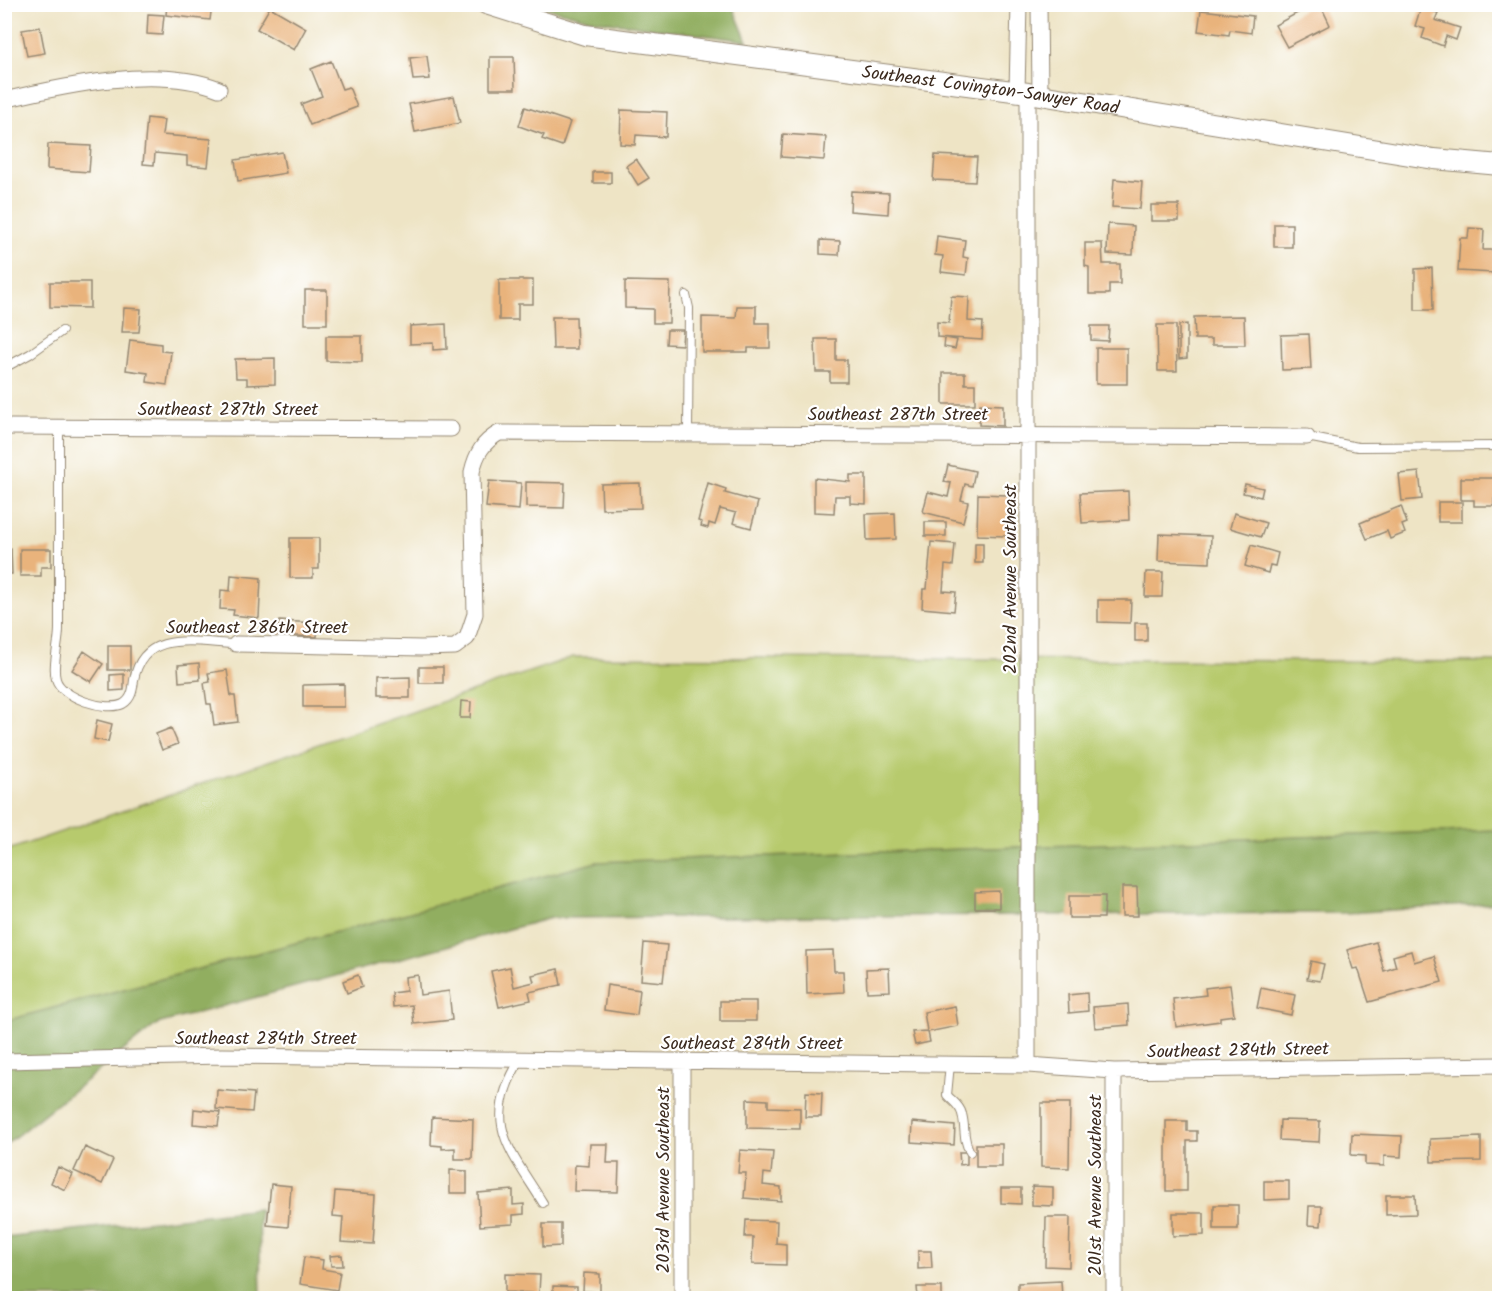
<svg xmlns="http://www.w3.org/2000/svg" width="1504" height="1303" viewBox="0 0 1504 1303" font-family="Kalam,sans-serif">
<style>
.green{fill:#b7ca6d;stroke:#797a46;stroke-width:1.5}
.forest{fill:#91ae60;stroke:#666c3f;stroke-width:1.5}
.building{fill:#e9b37b}
.lines{fill:none;stroke-linecap:round;stroke-linejoin:round}
.service-casing{stroke:#948772;stroke-width:10}
.minor-casing{stroke:#948772;stroke-width:17}
.tertiary-casing{stroke:#948772;stroke-width:22}
.service{stroke:#fff;stroke-width:8}
.minor{stroke:#fff;stroke-width:15}
.tertiary{stroke:#fff;stroke-width:20}
.labels{text-anchor:middle;stroke-width:4.5;stroke-linejoin:round;paint-order:stroke}
.street-label{font-size:18px;fill:#3b2a1e;stroke:#fff}
</style>
<rect width="100%" height="100%" fill="#fff"/>
<filter id="ink" filterUnits="userSpaceOnUse"><feTurbulence type="fractalNoise" baseFrequency=".0167" numOctaves="2"/><feDisplacementMap in="SourceGraphic" scale="12" xChannelSelector="R" yChannelSelector="G"/><feConvolveMatrix kernelMatrix="1 2 1 2 8 2 1 2 1" color-interpolation-filters="sRGB"/></filter>
<filter id="wash" filterUnits="userSpaceOnUse"><feTurbulence type="fractalNoise" baseFrequency=".008" numOctaves="4" result="noise"/><feDisplacementMap in="SourceGraphic" scale="24" xChannelSelector="R" yChannelSelector="G"/><feGaussianBlur stdDeviation="1.35" result="paint"/><feColorMatrix in="noise" values="0 0 0 0 0 0 0 0 0 0 0 0 0 0 0 0 0 1.4 0 .05"/><feComposite in="paint" operator="in"/></filter>
<g filter="url(#wash)">
<rect width="100%" height="100%" fill="#eee4c5"/>
<path class="green" d="M573 657 1499 662V830L597 862 5 1021V851Z"/>
<path class="forest" d="M534 5H732L747 41 594 20Z
M1499 830V903L1347 913 551 918 157 1024 5 1145V1021L597 862Z
M259 1209 261 1298H5V1238Z"/>
<g id="blocks">
<path class="building" d="M167 4H212L210 20 166 15Z
M1314 4H1320L1330 25 1287 47 1275 25Z
M270 7 306 28 294 50 257 29Z
M1421 7 1438 13 1435 20 1460 28 1456 40 1446 36 1443 46 1422 38 1425 29 1415 26Z
M1201 10 1253 16 1251 33 1230 30 1229 35 1198 31Z
M148 14 164 15 162 35 147 34Z
M40 27 45 53 27 56 22 30Z
M427 56 430 79 413 80 410 58Z
M490 57H514L515 89H490Z
M331 61 342 89 349 87 357 107 310 125 301 104 322 96 311 69Z
M454 96 460 123 415 132 409 104Z
M525 107 570 122 562 146 542 139 544 135 519 126Z
M621 110 667 112 666 137 636 135 635 145 620 144Z
M147 118 164 120 162 135 211 139 208 167 187 165V156L155 153 154 165 143 164Z
M783 134 826 137 824 160 781 157Z
M48 144 91 146 89 172 47 169Z
M282 152 286 173 238 181 235 160Z
M935 155 977 157 975 182 933 180Z
M636 159 649 178 638 185 626 166Z
M593 172H611V183H593Z
M1114 179 1142 182 1140 209 1112 207Z
M851 191 889 193 888 214 850 211Z
M1151 205H1179V221H1151Z
M1108 224 1134 226 1133 255 1107 254Z
M1274 224H1292V247H1274Z
M1469 228 1484 229 1483 250H1495L1494 273 1458 271 1460 238H1468Z
M937 236 965 240 963 257 968 258 966 275 941 272 943 256 935 255Z
M820 240 840 241 839 255 820 254Z
M1085 243H1102L1103 264H1120V284H1109V294H1089V267L1085 266Z
M1432 268 1433 310H1415V269Z
M499 280H533V304H518V320H499Z
M625 281 670 282 669 323H653V309L625 308Z
M50 282H90V308L50 307Z
M305 290H327V324H305Z
M951 296 969 297 968 321 983 322 982 340 937 337V322L949 323Z
M737 306H756V323H770V348H748V352H702V317L736 318Z
M124 308 141 309 139 332H122Z
M1244 316 1245 345H1212V339H1195L1194 317Z
M552 317H576L577 349H553Z
M446 324 447 349 433 350V343L410 344V326Z
M1187 324V358L1179 359V325Z
M1157 325H1176L1177 371H1158Z
M1091 326H1109L1108 341 1091 340Z
M667 330H683L682 345 666 344Z
M1309 334 1311 369 1282 370 1281 335Z
M326 336H362V362L326 361Z
M945 338 957 340 955 349 944 347Z
M815 339H836V360H847V382H830V372H816Z
M130 340 161 344V351L171 352 167 385 147 382 148 373 126 370Z
M1096 348H1127V384H1096Z
M275 358V384L247 385V378H236L235 359Z
M943 373H965V384H975V404H943Z
M980 404 1003 405V426L979 425Z
M948 465 975 471 972 486 965 484 961 500 968 502 963 522 923 512 928 492 948 497 951 483 944 482Z
M1419 472 1422 499 1402 501 1399 474Z
M850 475H866V504L850 503V496H835L834 513 814 512V478L850 482Z
M1461 478H1500V499H1494V506H1474V500H1461Z
M489 481 521 483 519 510 486 507Z
M526 482 565 483 564 508 526 507Z
M640 483 641 508 602 509 601 484Z
M708 483 726 489 725 493 758 502 751 528 733 523 736 513 720 509 715 525 709 523 708 528 701 526 702 522 698 521Z
M1245 484 1263 488 1261 497 1243 493Z
M1128 491 1129 520 1082 523 1080 493Z
M978 494 1008 495 1007 536 977 535Z
M1438 502H1462V522H1438Z
M1401 506 1407 523 1402 525 1405 533 1390 539 1387 531 1367 539 1360 523Z
M895 513 896 539 867 540 866 514Z
M1234 513 1266 523 1261 537 1230 528Z
M925 522H946V536H925Z
M1159 534 1211 536 1210 563 1158 561Z
M290 538H319V569H313V578H290Z
M931 542 955 544 953 566 945 565 943 591 956 592 954 611 922 608 923 589H927Z
M975 543H983V563H975Z
M1251 545 1278 553 1275 566 1270 565 1268 573 1245 566Z
M11 549 12 574H4V550Z
M20 549H51V567H41V576H20Z
M1146 572H1163L1162 597H1145Z
M231 575 261 578 259 618 233 615 234 610 220 609 221 590 230 591Z
M1098 600H1131L1130 623 1098 622Z
M279 621 318 623 317 637 278 635Z
M1135 623H1147V641H1135Z
M108 646H130V670H108Z
M84 651 103 664 91 682 72 670Z
M199 663 200 680 179 682 178 665Z
M419 667H443V683H419Z
M227 670 231 696H235L238 722 214 725 211 704H207L204 683 210 682 208 673Z
M124 674V690L110 691V675Z
M410 677V698H376V678Z
M344 684V707H303V685Z
M461 701 471 702 470 718H460Z
M97 720 112 724 108 742 94 739Z
M171 728 178 744 162 750 156 734Z
M1122 887H1137L1138 916H1122Z
M999 891V908H975V892Z
M1069 896H1105L1104 918H1069Z
M1376 942 1384 971 1396 967 1393 956 1411 951 1414 962 1434 956 1442 982 1369 1002 1358 968 1353 969 1347 950Z
M644 943 667 945 663 982 641 980Z
M833 950 834 971H843L844 992 807 994 806 951Z
M1311 961 1324 964 1320 981 1307 979Z
M510 967 514 987 534 982 532 975 558 969 561 985 529 992 531 1000 499 1007 491 971Z
M889 968 890 991 867 992 866 969Z
M1496 973H1500V991H1496Z
M358 975 362 987 347 993 343 981Z
M418 975 420 995 449 991 452 1020 414 1024 412 1005 393 1007 392 993 406 991 405 977Z
M607 985 640 990 637 1015 604 1010Z
M1230 985 1234 1015 1220 1017V1021L1176 1027 1173 999 1206 995 1205 988Z
M1261 988 1295 995 1291 1015 1257 1008Z
M1087 993 1088 1011 1069 1013 1068 995Z
M720 1001H756V1021H720Z
M1128 1004 1129 1025 1095 1028 1093 1007Z
M955 1006 958 1026 928 1032 930 1042 915 1045 912 1032 927 1031 924 1012Z
M217 1090 254 1093 252 1112 216 1109Z
M806 1092 822 1093 821 1117H805Z
M747 1099 768 1100V1107L800 1108V1129L747 1128Z
M1041 1103H1070L1069 1168 1041 1167Z
M194 1109 220 1112 218 1126 193 1124Z
M432 1117 473 1119 472 1159H455V1148L442 1149V1146L431 1145Z
M1280 1120 1320 1121 1319 1142 1279 1140Z
M1166 1121H1187V1131H1197V1141H1187V1191H1166Z
M912 1122 955 1126 954 1145 911 1142Z
M1352 1134 1402 1136 1401 1157 1384 1156V1166L1365 1165V1156L1351 1155Z
M1481 1137V1161L1431 1162 1430 1139Z
M590 1144H608L607 1163H619L618 1192 574 1191 575 1165 589 1166Z
M976 1144H1002V1167H976Z
M85 1147 113 1160 102 1184 74 1171Z
M740 1150 773 1152 771 1174 764 1173 763 1185 781 1187V1201L744 1198 746 1173H738Z
M959 1152H967V1164L960 1165Z
M58 1167 73 1174 65 1190 51 1183Z
M450 1170 467 1171V1193H450Z
M1264 1181H1289V1199L1264 1200Z
M271 1184 291 1186 288 1227 267 1225Z
M1032 1186 1053 1187V1206L1032 1205Z
M1001 1188H1021V1204L1001 1203Z
M513 1190V1205L524 1204V1214L513 1215V1224L480 1226 478 1193Z
M335 1191 376 1194 373 1244 341 1242 343 1217 333 1216Z
M1386 1195H1415L1416 1214 1386 1215Z
M1214 1205H1238V1229H1214Z
M1309 1206H1322L1321 1226 1308 1225Z
M1173 1213H1204V1235L1173 1236Z
M1046 1217H1070L1069 1267 1045 1266Z
M746 1220 777 1221 776 1243 786 1244V1265L752 1264 753 1237H745Z
M543 1224H561V1246L543 1247Z
M918 1251H931L932 1268 918 1269Z
M342 1255 343 1266H331L330 1256Z
M304 1257 323 1260 322 1269 340 1272 337 1290 300 1284Z
M584 1273 600 1274V1292L583 1291Z
M505 1274 540 1275 539 1293 505 1292Z
M1061 1281 1062 1298H1025V1293H1018V1283Z
M553 1286 577 1287V1298H553Z
M917 1287H942V1298H918Z"/>
</g>
</g>
<g filter="url(#ink)">
<use href="#blocks" fill-opacity="0" stroke="#948772" stroke-width="1.5"/>
<g class="lines">
<defs>
<path id="service" d="M686 295 689 308 688 432
M4 368 30 354 62 331
M59 428C59 495 59 562 59 629 59 644 52 666 56 679 61 698 107 712 123 704 132 699 133 689 134 680 143 628 197 643 236 644
M1307 437 1358 447 1500 446
M520 1060C481 1123 509 1148 543 1203
M950 1064 947 1095C952 1101 960 1105 962 1114 966 1128 962 1138 970 1152"/>
<path id="minor" d="M1039 4 1040 95
M1017 91 1019 4
M4 100C67 85 158 65 219 89
M4 427 451 429
M236 644 421 648 455 647 467 638 475 614 472 472C476 454 483 442 499 433L1307 437
M4 1061 222 1056 1028 1065 1114 1071 1500 1065
M1028 1065V93
M1114 1071V1298
M682 1298V1062"/>
<g id="tertiary">
<path id="s1" d="M486 4 585 35 1028 93 1434 159 1500 165"/>
</g>
</defs>
<use href="#service" class="service-casing"/>
<use href="#minor" class="minor-casing"/>
<use href="#tertiary" class="tertiary-casing"/>
<use href="#service" class="service"/>
<use href="#minor" class="minor"/>
<use href="#tertiary" class="tertiary"/>
</g>
</g>
<g class="labels">
<g class="street-label">
<text dy="6" stroke="none"><textPath href="#s1" startOffset="513">Southeast Covington-Sawyer Road</textPath></text>
<text x="228" y="415">Southeast 287th Street</text>
<text x="898" y="420">Southeast 287th Street</text>
<text transform="translate(1010 579) rotate(-90)" y="6">202nd Avenue Southeast</text>
<text x="257" y="633">Southeast 286th Street</text>
<text x="266" y="1044">Southeast 284th Street</text>
<text x="752" y="1049">Southeast 284th Street</text>
<text transform="translate(1238 1050) rotate(-1)" y="6">Southeast 284th Street</text>
<text transform="translate(663 1180) rotate(-90)" y="6">203rd Avenue Southeast</text>
<text transform="translate(1095 1185) rotate(-90)" y="6">201st Avenue Southeast</text>
</g>
</g>
<rect width="1504" height="1303" fill="none" stroke="#fff" stroke-width="24"/>
</svg>
